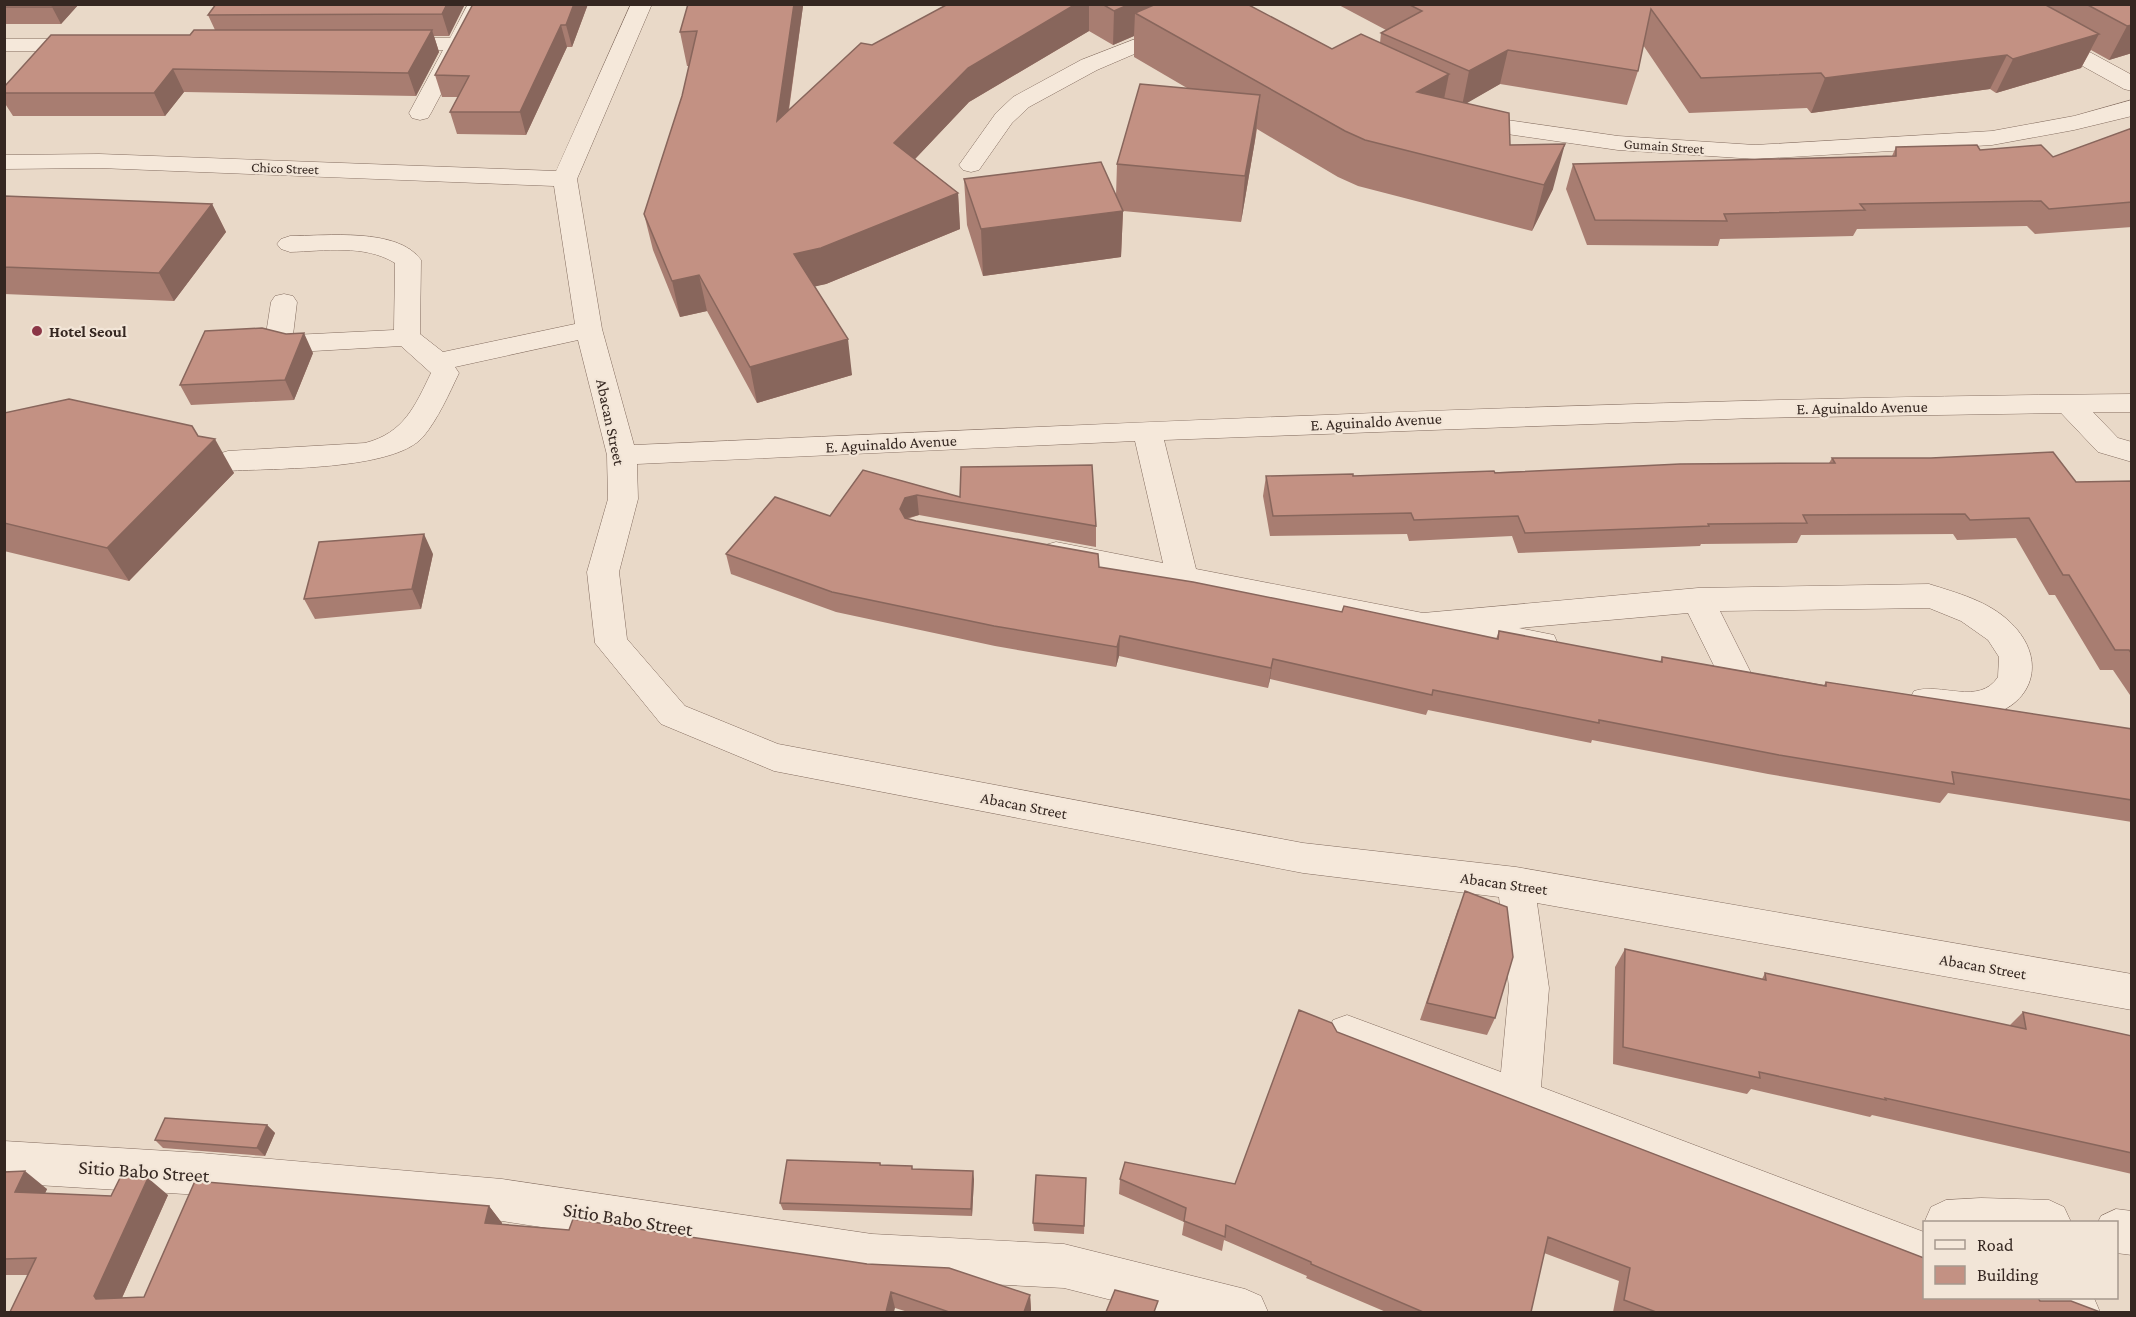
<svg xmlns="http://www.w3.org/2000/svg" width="2136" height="1317" viewBox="0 0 2136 1317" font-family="'Crimson Pro',serif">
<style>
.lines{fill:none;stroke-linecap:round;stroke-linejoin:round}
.minor-casing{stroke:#836c5f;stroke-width:1}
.minor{fill:#f5e8da;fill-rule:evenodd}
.wall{fill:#a87d71}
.shaded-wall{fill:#88665c}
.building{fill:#c39183;stroke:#88665c;stroke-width:1.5}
.poi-dot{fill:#8b3646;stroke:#f2e5d7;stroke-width:2}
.labels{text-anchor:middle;stroke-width:4.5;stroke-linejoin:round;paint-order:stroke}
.far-street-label{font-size:14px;fill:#352721;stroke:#f2e5d7}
.poi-label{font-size:16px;font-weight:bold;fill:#352721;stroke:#f2e5d7;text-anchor:start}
.street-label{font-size:16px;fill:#352721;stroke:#f2e5d7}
.near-street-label{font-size:20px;fill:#352721;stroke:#f2e5d7}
</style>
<rect width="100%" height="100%" fill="#e9d9c8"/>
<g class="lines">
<defs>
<path id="minor" d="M468 4H489L431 113 428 118 420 120 412 118 409 113 443 50H393L385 49 382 44 385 39 393 38H450Z
M631 4H652L577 179 602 329 634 445C1133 423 1632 398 2132 394V412H2093L2118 438 2132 442V462L2098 452 2061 413 1754 418 1164 440 1196 569 1423 613 1698 588 1929 584C1957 593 1989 601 2011 623 2049 660 2033 708 1982 717 1961 721 1934 716 1914 709L1909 700 1914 691C1941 682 1979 706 1998 677L1999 657 1988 640 1961 621 1929 608 1720 611 1752 675 1747 684 1735 688 1723 684 1688 613 1519 628 1554 635 1558 644 1554 653 1542 656 1423 637 1045 561 1040 553 1045 545 1056 542 1163 563 1135 441 637 464 638 499 619 572 627 639 685 706 778 744 1303 843 1516 867 2132 974V1010L1537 903 1549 988 1541 1087 1924 1232V1276L1333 1046 1327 1033 1333 1020 1347 1015 1501 1072 1509 988 1499 897 1303 873 774 771 661 724 595 643 587 572 608 499 607 455 578 340 455 367 459 373C449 394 438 419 423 437 393 471 274 468 228 471L218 468 213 461 218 454 228 451 365 443C404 433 415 406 431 373L401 346 296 352 274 347 266 334 271 302 275 296 284 294 293 296 297 302 293 335 394 330 395 263C364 244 325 251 290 252L281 249 277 244 281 239 290 236C325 236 398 227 421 260L420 334 443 352 575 324 554 186 99 168 4 169V155L99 154 556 171Z
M1975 4H2001L2132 75V91L2124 89 1978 8Z
M1174 24 1181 26 1185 30 1181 34 1097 70 1029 107 1012 123 979 170 971 172 963 170 959 165 996 113 1013 97 1081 60Z
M4 39H86L94 40 97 45 94 50 86 51H4Z
M2132 100V116L2074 130 1992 145 1755 159 1618 150 1507 134 1459 122 1456 117 1459 112 1467 110 1507 120 1618 136 1755 145 1992 131 2074 116Z
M4 1141 201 1153 502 1179 872 1234 1064 1244 1245 1289 1261 1296 1268 1312H1159L1064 1288 872 1278 502 1221 201 1195 4 1183Z
M1981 1198 2049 1200 2064 1207 2071 1222 1924 1223 1931 1207 1946 1200Z
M2116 1209 2132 1211V1255L2116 1253V1222H2098L2101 1216Z
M2015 1298H2094L2100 1312H2021Z"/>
</defs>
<use href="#minor" class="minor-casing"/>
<use href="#minor" class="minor"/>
</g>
<path class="wall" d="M4 4H79L61 24H4Z
M465 4 449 36H434L439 52 416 96 184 92 165 116H13L4 102V87L190 35 215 30 208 15Z
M588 4 572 47H567L526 135 457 134 450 112 458 97H442L435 75Z
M688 4H822V6H803L789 110 872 45 948 4H1247L1332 49 1380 43 1381 33 1386 30 1337 4H2132V53L2109 60 2091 50 2081 68 1996 93 1990 89 1811 113 1807 108 1689 113 1643 45 1638 71 1627 105 1500 84 1466 103 1510 145 1553 189 1532 231 1358 186 1338 177 1257 129 1241 222 1123 211 1121 257 983 276 967 225 964 179 1116 196 1117 164 1187 88 1134 57V36L1113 45 1089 31 969 102 915 159 958 193 960 229 826 284 814 286 852 375 757 403 707 311 680 317 653 250 644 214 682 96 689 66H687L680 32Z
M2132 128V227L2035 234 2027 226 1857 229 1853 236 1720 239 1718 246 1587 245 1566 189 1573 164 1892 156 1896 147 1980 150 2053 157Z
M4 196 212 204 226 232 174 301 4 294Z
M313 353 294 400 191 405 180 385Z
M4 413 198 436 234 473 129 581 4 551Z
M1832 458 2076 482 2132 481V698L2113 670H2100L2055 595H2049L2016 538 1957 540 1953 534 1801 535 1797 543 1701 544 1700 546 1518 553 1512 536 1409 541 1407 534 1270 536 1263 496 1266 476H1353L1829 463Z
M863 470 960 497 1096 526V547L919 515 907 519 1099 567 1342 612 1496 639 1499 631 1660 662 1662 657 1824 685 1826 682 2132 729V822L1948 793 1940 803 1768 774 1592 740 1591 743 1428 710 1426 715 1270 679 1268 688 1119 656 1116 667 995 646 836 612 731 574 726 554 830 516Z
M433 554 421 609 315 619 304 599Z
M1458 909 1495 1018 1487 1035 1420 1020Z
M1625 949 1762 979 1765 973 2009 1026 2023 1012 2132 1036V1174L1872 1115 1870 1117 1751 1089 1747 1094 1613 1064 1615 967Z
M1337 1032 1924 1258 2040 1301 2100 1312H1613L1619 1281 1544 1253 1531 1312H1386L1306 1278 1307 1276 1224 1240 1222 1251 1182 1235 1184 1222 1119 1194 1120 1179 1235 1184Z
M267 1125 275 1133 265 1156 163 1148 155 1140Z
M880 1163 881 1165 913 1169 974 1179 972 1216 783 1210 780 1203Z
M4 1172 47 1189 45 1193 111 1196 168 1195 122 1298 144 1297 489 1206 502 1223 501 1225 1030 1295 1031 1310 1030 1312H908L895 1308 10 1312 28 1275H4Z
M1086 1178 1084 1234 1034 1231 1033 1223Z"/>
<path class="shaded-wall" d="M54 4H79L61 24 52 7Z
M447 4H465L449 36 442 14Z
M574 4H588L572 47 566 25Z
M794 4H803V6L782 156 777 121Z
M1076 4H1089V31L969 102 897 178 894 143 968 68Z
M1130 4H1184L1135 13 1134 36 1113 45 1114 11Z
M561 25 567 47 526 135 520 112Z
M2132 25V53L2109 60 2127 26Z
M432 30 439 52 416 96 408 73Z
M2099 34 2081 68 1996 93 2013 59Z
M1508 50 1500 84 1462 106 1469 71Z
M2007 55 1990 89 1811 113 1825 78Z
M173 69 184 92 165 116 154 93Z
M1449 74 1440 119 1417 92Z
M1260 95 1255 140 1241 222 1245 176Z
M1565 144 1553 189 1532 231 1544 185Z
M958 193 960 229 826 284 800 290 794 254Z
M212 204 226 232 174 301 159 273Z
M1123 211 1121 257 983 276 981 229Z
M699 275 707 311 680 317 672 281Z
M304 333 313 353 294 400 285 380Z
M848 339 852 375 757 403 750 367Z
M215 439 234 473 129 581 107 548Z
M917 495 919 515 907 518 902 529 900 509 905 498Z
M424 534 433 554 421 609 412 589Z
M1120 636 1119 656 1116 667 1117 647Z
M1273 659 1270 679 1268 688 1271 668Z
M267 1125 275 1133 265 1156 257 1148Z
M25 1171 47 1189 38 1209 15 1192Z
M973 1171 974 1179 972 1216 971 1209Z
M148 1178 168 1195 116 1311 96 1299 94 1296Z
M489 1206 502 1223 498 1240 485 1223Z
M891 1292 895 1308 894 1312H886Z
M1030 1295 1031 1310 1030 1312H1024Z"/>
<path class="building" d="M4 4H54L52 7H4Z
M216 4H447L442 14 208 15Z
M473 4H574L566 25H561L520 112H450L469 76 435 75Z
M688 4H794L777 121 861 43 872 45 948 4H1076L968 68 894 143 958 193 821 248 794 254 848 339 750 367 699 275 672 281 644 214 682 96 697 31 680 32Z
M1102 4H1130L1114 11Z
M1156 4H1247L1332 49 1361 34 1449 74 1417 92 1509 113 1510 145 1565 144 1544 185 1365 140 1345 131 1135 13Z
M1408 4H2044L2099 34 2013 59 2007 55 1825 78 1821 73 1701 78 1651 9 1638 71 1508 50 1469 71 1381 33 1422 11Z
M2086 4H2132V25L2127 26Z
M194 30H432L408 73 173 69 154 93H4V87L51 35H190Z
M1140 84 1260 95 1245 176 1117 164Z
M2132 128V202L2049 209 2041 201 1860 204 1865 210 1724 214 1727 221 1595 220 1573 164 1896 156V147L1977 145 1980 150 2041 145 2053 157Z
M1101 162 1123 211 981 229 964 179Z
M4 196 212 204 159 273 4 267Z
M262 328 286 334 304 333 285 380 180 385 205 331Z
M69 399 192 426 198 436 215 439 107 548 4 523V413Z
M2053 452 2076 482 2132 481V654L2129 650H2115L2069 575H2063L2029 518 1970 520 1965 514 1803 515 1807 523 1708 524 1709 526 1525 533 1518 516 1414 520 1411 513 1273 516 1266 476 1353 474V476L1494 471 1495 473 1680 464 1835 463 1832 458H1931Z
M1092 465 1096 526 917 495 905 498 900 509 905 518 916 521 1098 554 1099 567 1193 582 1342 612 1344 606 1498 639 1499 631 1662 662V657L1826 686V682L2132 729V800L1952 772 1954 784 1779 755 1599 720V723L1433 690 1432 695 1273 659 1271 668 1120 636 1117 647 994 626 832 592 726 554 775 497 830 516 863 470 960 497 961 467Z
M424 534 412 589 304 599 319 542Z
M1465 891 1507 907 1513 957 1495 1018 1427 1003Z
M1625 949 1766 980 1765 973 2026 1029 2023 1012 2132 1036V1153L1885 1098 1886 1100 1759 1072 1760 1078 1623 1047Z
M1299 1010 1332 1023 1337 1032 1924 1258V1298H2038L2040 1301H2071L2100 1312H1656L1624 1300 1630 1268 1548 1237 1531 1312H1423L1311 1264V1262L1226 1225 1225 1237 1184 1221 1186 1208 1120 1179 1125 1162 1235 1184Z
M165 1118 267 1125 257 1148 155 1140Z
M787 1160 880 1163V1165L912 1166V1169L973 1171 971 1209 780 1203Z
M25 1171 15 1192 111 1196 121 1176 148 1178 94 1296 96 1299 144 1297 195 1181 489 1206 485 1223 569 1230 573 1219 867 1264 949 1268 1030 1295 1024 1312H949L891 1292 886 1312H10L36 1258 4 1259V1172Z
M1036 1175 1086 1178 1084 1226 1033 1223Z
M1115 1290 1158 1301 1154 1312H1106Z"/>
<circle class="poi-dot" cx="37" cy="331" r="6"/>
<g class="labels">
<g class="far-street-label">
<text transform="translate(1664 146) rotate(4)" y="5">Gumain Street</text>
<text transform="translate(285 168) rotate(2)" y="5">Chico Street</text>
</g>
<g class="poi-label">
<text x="49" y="337">Hotel Seoul</text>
</g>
<g class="street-label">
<text transform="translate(1862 407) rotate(-1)" y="6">E. Aguinaldo Avenue</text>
<text transform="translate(1376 421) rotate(-3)" y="6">E. Aguinaldo Avenue</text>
<text transform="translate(611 422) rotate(78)" y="6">Abacan Street</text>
<text transform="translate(891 443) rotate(-3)" y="6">E. Aguinaldo Avenue</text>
<text transform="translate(1024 805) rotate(11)" y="6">Abacan Street</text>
<text transform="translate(1504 883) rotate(8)" y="6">Abacan Street</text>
<text transform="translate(1983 966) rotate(10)" y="6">Abacan Street</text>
</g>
<g class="near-street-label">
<text transform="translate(144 1171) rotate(4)" y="7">Sitio Babo Street</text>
<text transform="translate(628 1219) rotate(9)" y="7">Sitio Babo Street</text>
</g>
</g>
<rect width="2136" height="1317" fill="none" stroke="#352721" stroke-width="12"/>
<rect x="1923" y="1221" width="195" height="78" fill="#f2e5d7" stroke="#a6998e" stroke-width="1.5"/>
<rect x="1935" y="1240" width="30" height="9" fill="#f5e8da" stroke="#a6998e" stroke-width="1.5"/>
<text x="1977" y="1251" font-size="18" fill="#352721">Road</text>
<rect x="1935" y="1266" width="30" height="18" fill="#c39183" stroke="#a6998e" stroke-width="1.5"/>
<text x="1977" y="1281" font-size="18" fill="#352721">Building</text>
</svg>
